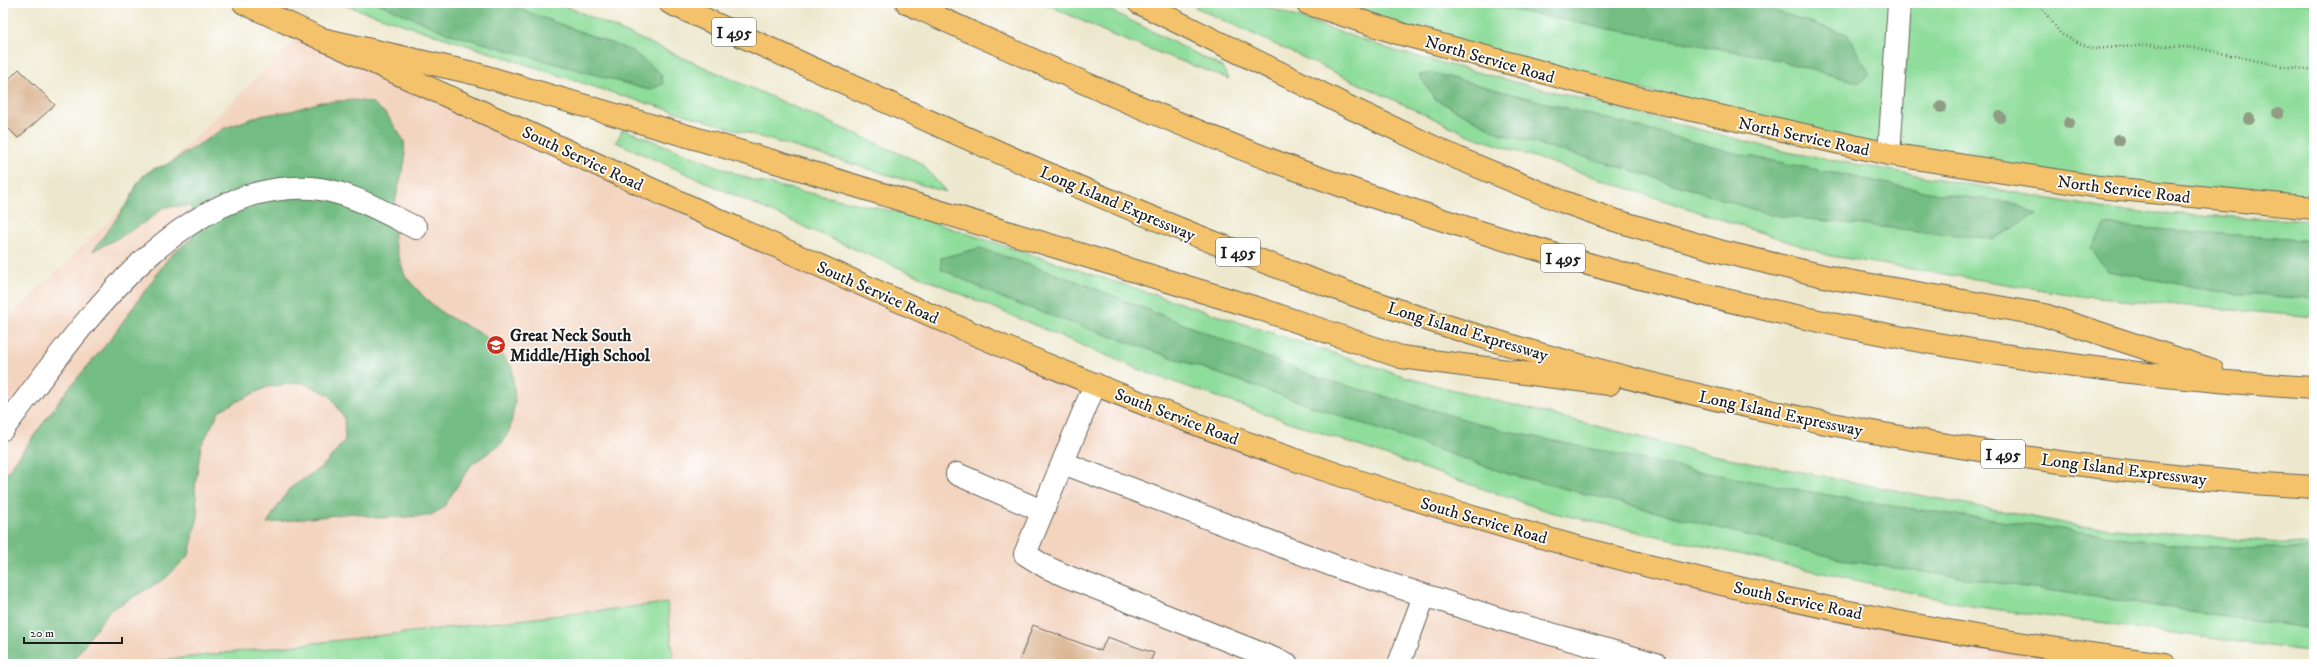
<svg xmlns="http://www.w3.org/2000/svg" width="2317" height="667" viewBox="0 0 2317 667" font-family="'IM FELL DW Pica',serif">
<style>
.built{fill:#f3d4bf}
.green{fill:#8fdd9b;stroke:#567c5c}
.forest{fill:#73bc83;stroke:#486c50}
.building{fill:#d8af89}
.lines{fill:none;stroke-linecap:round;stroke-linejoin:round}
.minor-casing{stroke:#65635a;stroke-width:24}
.major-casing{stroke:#65635a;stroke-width:24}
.highway-casing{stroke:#65635a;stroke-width:24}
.path{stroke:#65635a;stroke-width:2.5;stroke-dasharray:1 3;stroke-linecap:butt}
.minor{stroke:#fff;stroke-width:22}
.major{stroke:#f3c26a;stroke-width:22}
.highway{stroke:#f3c26a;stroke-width:22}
.tree{fill:#909d84}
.labels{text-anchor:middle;stroke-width:3.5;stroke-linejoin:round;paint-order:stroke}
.shield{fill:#fff;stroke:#606060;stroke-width:1}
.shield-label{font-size:16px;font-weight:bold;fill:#1c1c1c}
.street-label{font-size:17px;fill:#1c1c1c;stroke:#fff}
.poi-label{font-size:17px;font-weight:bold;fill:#1c1c1c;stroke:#fff;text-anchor:start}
</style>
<rect width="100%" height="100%" fill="#fff"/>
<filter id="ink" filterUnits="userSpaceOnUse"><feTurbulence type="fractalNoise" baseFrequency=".025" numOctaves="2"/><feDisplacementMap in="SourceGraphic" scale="8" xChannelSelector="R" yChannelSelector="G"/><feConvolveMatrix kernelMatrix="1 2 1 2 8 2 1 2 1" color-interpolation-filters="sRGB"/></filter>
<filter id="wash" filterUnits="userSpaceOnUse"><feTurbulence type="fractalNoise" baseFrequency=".012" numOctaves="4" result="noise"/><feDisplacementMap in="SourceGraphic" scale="16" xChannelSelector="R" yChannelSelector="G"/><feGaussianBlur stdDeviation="0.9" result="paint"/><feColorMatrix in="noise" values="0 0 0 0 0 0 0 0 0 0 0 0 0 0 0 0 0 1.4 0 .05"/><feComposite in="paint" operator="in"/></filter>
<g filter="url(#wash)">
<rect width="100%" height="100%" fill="#ede8cd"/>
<path class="built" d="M301 35 1037 367 1424 507 2129 664H3V323Z"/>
<path class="green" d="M338 3H559L921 163 946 192 616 94Z
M1044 3H1096L1222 67 1229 79 1114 36Z
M1191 3H1256L1395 51 1787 152 2118 211 2314 221V317L2087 297 1831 256 1471 136 1195 7Z
M1307 3H2314V208L1889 154Z
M623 129 755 181 910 215 1419 381 1703 453 2079 526 2314 546V652L1971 606 1550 512 1148 373 843 244 616 142Z
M667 603 674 664H129Z"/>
<path class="forest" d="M378 3H504L632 51 661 74 663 84 649 90 447 33Z
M1479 3H1750L1847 34 1869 73 1860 83 1766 57 1593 26Z
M1433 73 1743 155 1939 194 2010 202 2037 214 1993 239 1771 215 1621 167 1501 134 1435 99 1419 75Z
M356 100 373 103 387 115 404 141 405 160 394 206V242L405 276 425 298 444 314 485 336 512 367 515 401 510 429 502 443 471 465 443 508 429 516 377 518 354 513 267 523 289 489 324 465 345 440 344 418 330 395 301 382 267 387 220 410 201 446 195 488 198 516 189 555 166 578 109 611 75 658 73 664H3V478L68 389 109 341 169 257 193 237 191 206 164 207C143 226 118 238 93 251L129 201 137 184 144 175 153 169 166 165 225 128 259 116 291 111 321 102Z
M2104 225 2314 241V299L2226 293 2108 271 2091 249Z
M980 248 1076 281 1316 377 1502 430 1697 471 1877 504 2184 546 2314 549V629L1848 561 1508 474 1009 301 941 269V258Z"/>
<g id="blocks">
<path class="building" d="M19 69 55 105 18 138 3 123V80L5 83Z
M1033 625 1101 651 1107 637 1154 653 1149 664H1018Z"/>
</g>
</g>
<g filter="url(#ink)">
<use href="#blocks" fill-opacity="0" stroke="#65635a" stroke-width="1"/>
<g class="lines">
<defs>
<path id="minor" d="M1889 154 1899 3
M1095 384 1025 554 1046 567 1066 576 1287 664
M3 429C76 335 175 179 312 188 349 191 383 212 416 228
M1063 463 1345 570 1506 621 1656 664
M957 474 1042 511
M1399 664 1424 596"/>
<path id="major" d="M244 3C399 75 555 145 710 216 907 306 1103 394 1307 464 1585 559 1874 628 2165 664
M1307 3 1401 34 1634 97 1889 154 2099 187 2314 208"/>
<path id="highway" d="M670 3C878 98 1085 196 1299 275 1483 344 1674 394 1867 431 2015 458 2164 479 2314 487
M907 3C1041 64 1176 126 1314 176 1636 292 1972 369 2314 388
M1139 3 1349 107 1455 157 1561 201 1614 220 1723 252 1837 279 2044 315 2212 370
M322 39 473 73 810 172 1263 310 1401 357 1609 384"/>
</defs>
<use href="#minor" class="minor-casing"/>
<use href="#major" class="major-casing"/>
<use href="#highway" class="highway-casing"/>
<path class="path" d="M2038 3 2061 34 2092 49 2148 45 2198 48 2281 66 2314 70"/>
<use href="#minor" class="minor"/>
<use href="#major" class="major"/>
<use href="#highway" class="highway"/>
</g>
<g class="tree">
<circle cx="1941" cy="107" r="6"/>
<circle cx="2278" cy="113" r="6"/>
<circle cx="2000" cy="117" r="6"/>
<circle cx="2249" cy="119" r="6"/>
<circle cx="2069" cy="123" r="6"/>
<circle cx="2119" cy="140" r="6"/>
</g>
</g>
<defs>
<symbol id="school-disc" viewBox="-11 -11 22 22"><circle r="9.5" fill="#c8321e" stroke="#fff"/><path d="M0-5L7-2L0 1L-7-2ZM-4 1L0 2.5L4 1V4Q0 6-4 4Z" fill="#fff"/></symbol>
</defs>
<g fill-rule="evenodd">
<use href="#school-disc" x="485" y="334" width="22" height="22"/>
</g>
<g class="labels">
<g class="shield">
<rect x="712" y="18" width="44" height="28" rx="3"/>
<rect x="1216" y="238" width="44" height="28" rx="3"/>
<rect x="1541" y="244" width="44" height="28" rx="3"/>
<rect x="1981" y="440" width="44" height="28" rx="3"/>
</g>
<g class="shield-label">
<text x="734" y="38">I 495</text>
<text x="1238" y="258">I 495</text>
<text x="1563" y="264">I 495</text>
<text x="2003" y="460">I 495</text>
</g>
<g class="street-label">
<text transform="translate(1490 59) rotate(16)" y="6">North Service Road</text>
<text transform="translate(1804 136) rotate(12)" y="6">North Service Road</text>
<text transform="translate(583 158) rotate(25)" y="6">South Service Road</text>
<text transform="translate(2124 189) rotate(7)" y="6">North Service Road</text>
<text transform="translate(1118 203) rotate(23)" y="6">Long Island Expressway</text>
<text transform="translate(878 292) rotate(24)" y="6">South Service Road</text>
<text transform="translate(1468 331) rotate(17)" y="6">Long Island Expressway</text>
<text transform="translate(1781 413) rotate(12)" y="6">Long Island Expressway</text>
<text transform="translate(1177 416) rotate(21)" y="6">South Service Road</text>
<text transform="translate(2124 469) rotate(7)" y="6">Long Island Expressway</text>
<text transform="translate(1484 520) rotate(16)" y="6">South Service Road</text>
<text transform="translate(1798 600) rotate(12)" y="6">South Service Road</text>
</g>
<g class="poi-label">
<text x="510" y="341">Great Neck South<tspan x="510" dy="20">Middle/High School</tspan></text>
</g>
</g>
<rect width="2317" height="667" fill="none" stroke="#fff" stroke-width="16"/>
<path d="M24 637v6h98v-6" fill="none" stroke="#1c1c1c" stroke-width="2"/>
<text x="30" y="637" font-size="12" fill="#1c1c1c" stroke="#ffffff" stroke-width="3" paint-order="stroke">20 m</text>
</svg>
